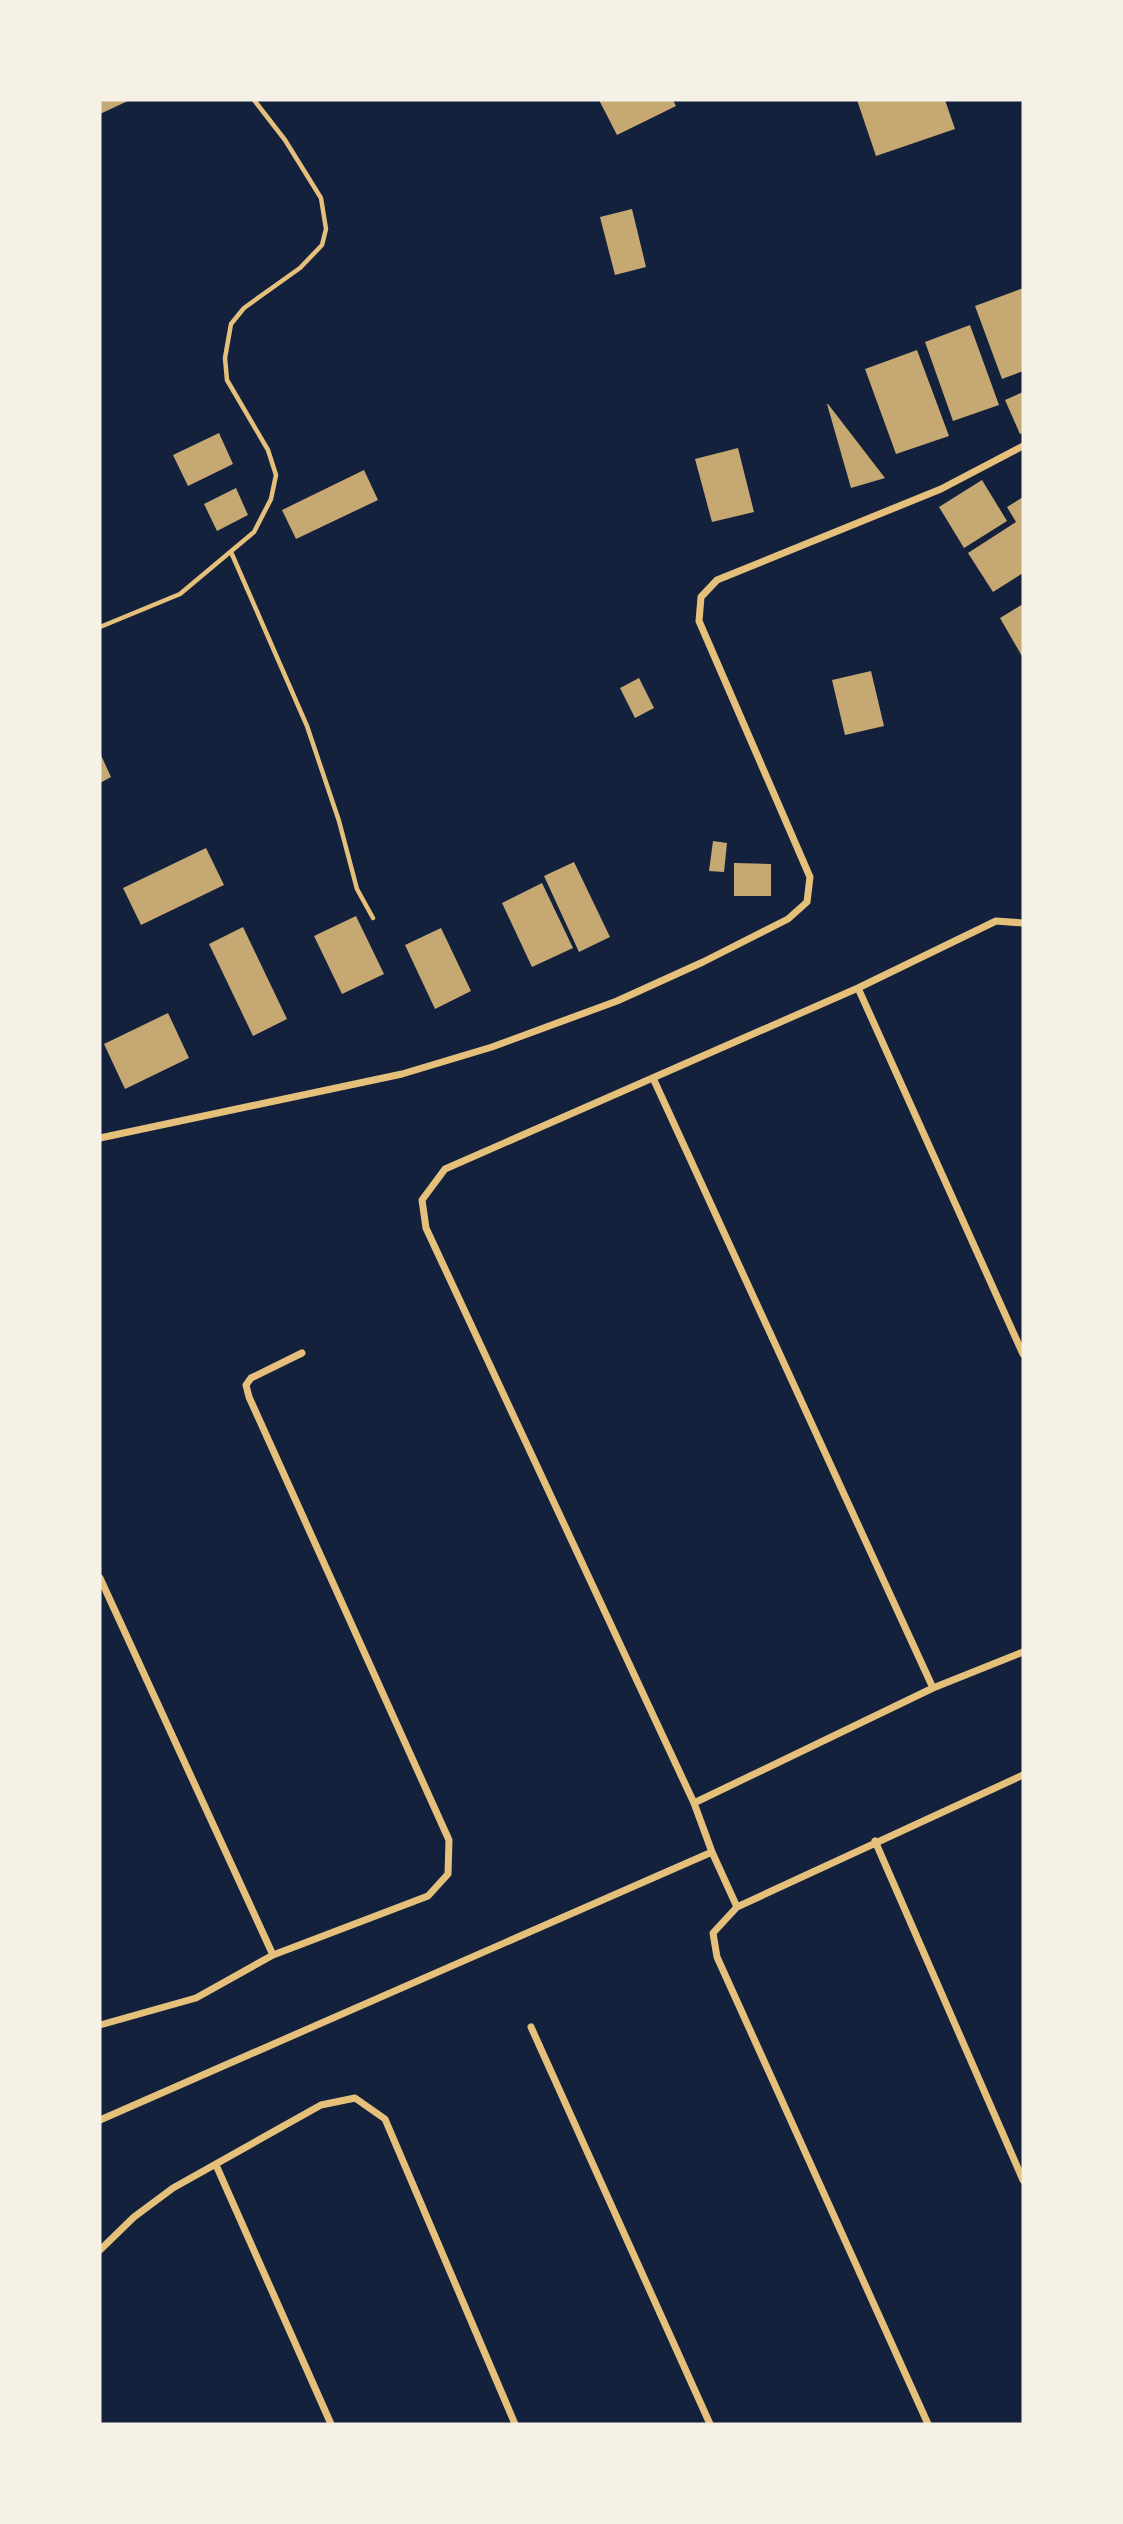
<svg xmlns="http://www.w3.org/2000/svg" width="1123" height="2524" viewBox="0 0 1123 2524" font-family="'PT Sans Narrow',sans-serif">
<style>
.building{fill:#c6a872}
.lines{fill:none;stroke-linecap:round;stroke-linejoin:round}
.path{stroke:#e5c07b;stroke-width:4.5}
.minor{stroke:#e5c07b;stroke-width:7}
</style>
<rect width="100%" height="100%" fill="#14213d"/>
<path class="building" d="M100 100H130L100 114Z
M599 100H673L676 106 617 135Z
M857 100H945L955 129 876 156Z
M632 209 646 267 615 275 600 217Z
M1023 288V371L1002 379 975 306Z
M970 325 999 405 953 421 925 342Z
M917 350 949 436 896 454 865 369Z
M1023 392V433L1020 434 1005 400Z
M827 404H828L885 478 851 488Z
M219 433 233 464 188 486 173 455Z
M738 448 754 512 712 522 695 459Z
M364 470 378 500 296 539 282 510Z
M982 480 1007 521 964 548 939 507Z
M236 488 248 515 217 531 204 504Z
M1023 497V573L993 592 968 553 1016 522 1007 507Z
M1023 604V658L1000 618Z
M871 671 884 726 845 735 832 680Z
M639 678 654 708 635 718 620 688Z
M100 753 111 777 100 783Z
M713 841 727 843 724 872 709 871Z
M206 848 224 885 141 925 123 888Z
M574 862 610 937 579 952 544 876Z
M734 863 771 864V896H734Z
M542 883 573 948 532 967 502 903Z
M356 916 384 974 342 994 314 936Z
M243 927 287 1019 253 1036 209 944Z
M441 928 471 991 435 1009 405 945Z
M168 1013 189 1058 125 1089 104 1044Z"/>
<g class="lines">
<path class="path" d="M231 552 307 726 339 821 357 889 373 918
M100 627 180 594 254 532 271 499 276 475 268 450 227 380 225 358 231 324 244 308 300 268 322 245 326 229 321 198 285 140 254 100"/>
<path class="minor" d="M858 988 1023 1354
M653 1078 933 1688
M100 1138 402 1074 492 1047 617 1001 703 962 788 919 807 902 810 877 699 621 701 597 717 580 941 489 1023 446
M100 1578 273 1955
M694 1803 933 1688 1023 1652
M875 1841 1023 2180
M737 1907 712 1852 694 1803 426 1228 422 1200 445 1169 858 988 996 921 1023 923
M100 2025 196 1998 273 1955 428 1896 448 1874 449 1840 249 1397 246 1385 251 1378 302 1353
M531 2027 710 2424
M100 2120 712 1852
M216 2165 331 2424
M100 2250 134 2217 173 2188 321 2105 355 2098 385 2119 515 2424
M928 2424 717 1957 713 1933 737 1907 1023 1775"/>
</g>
<rect width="1123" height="2524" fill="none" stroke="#f6f1e7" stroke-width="203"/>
</svg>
